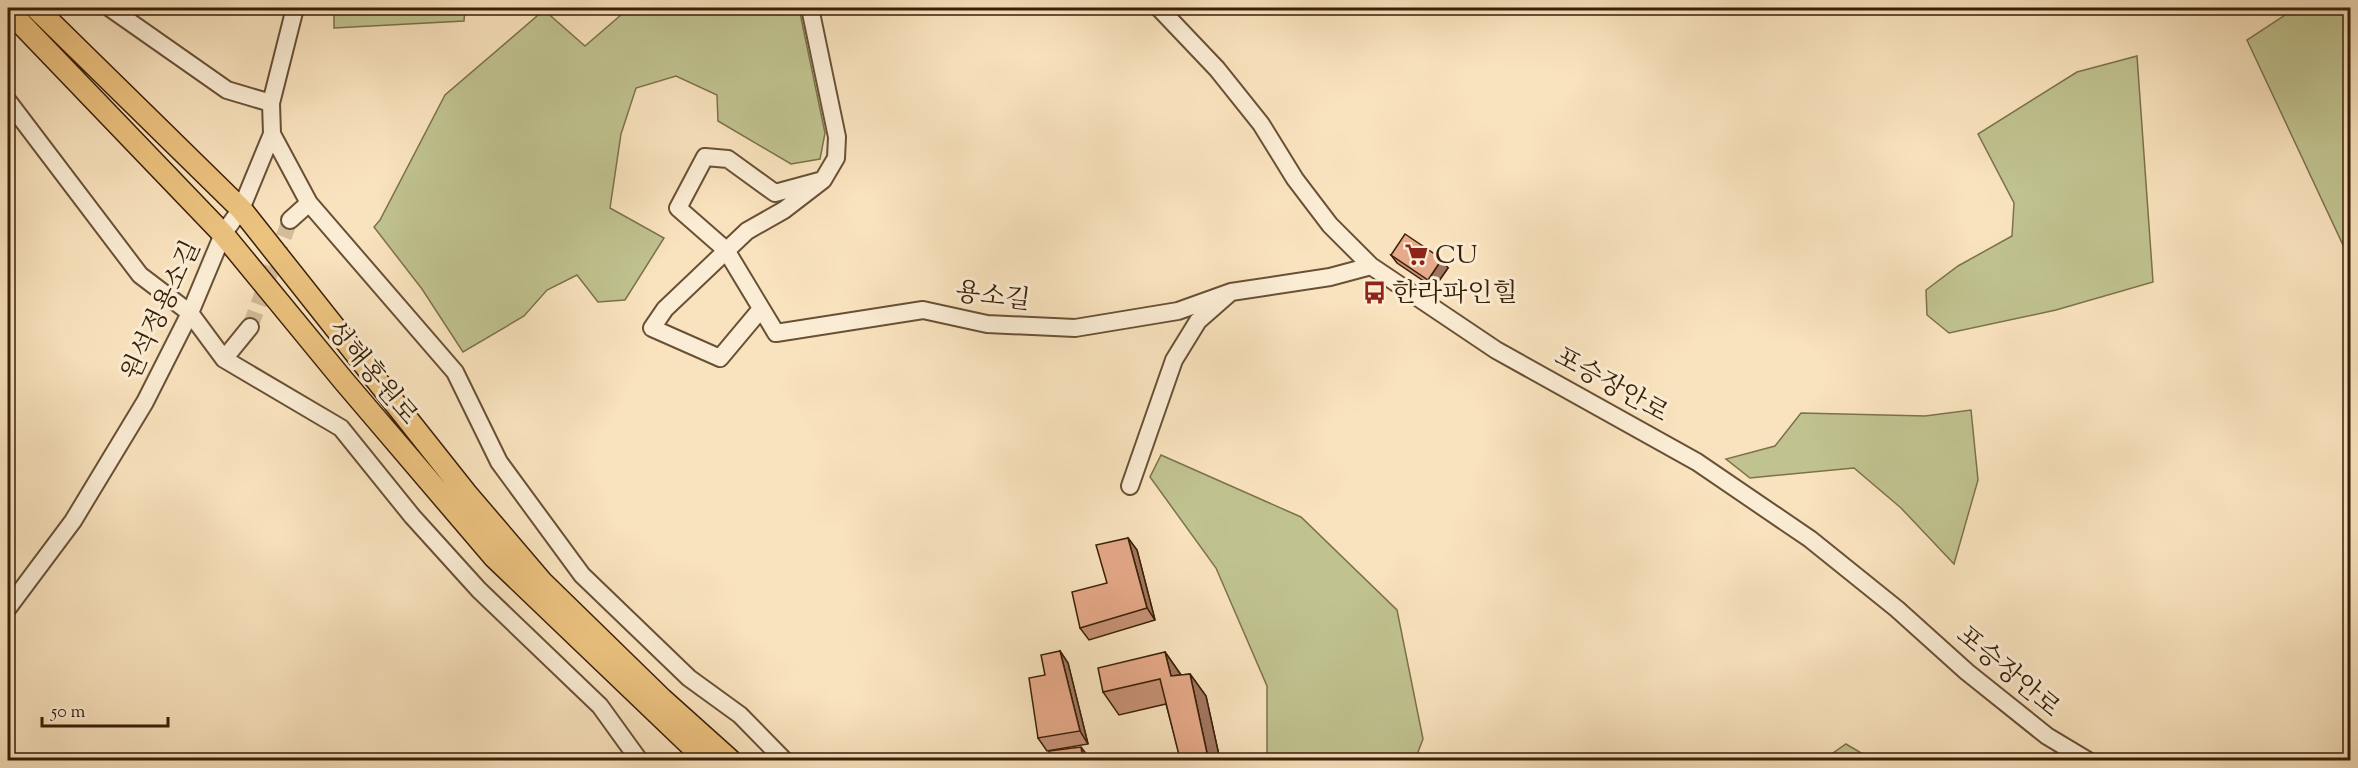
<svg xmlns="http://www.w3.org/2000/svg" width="2358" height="768" viewBox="0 0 2358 768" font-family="'Sorts Mill Goudy','Noto Serif KR',serif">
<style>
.green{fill:#c0c390;stroke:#7c714c;stroke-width:1.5}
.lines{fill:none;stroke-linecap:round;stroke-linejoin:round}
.minor-tunnel{stroke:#d3bc99;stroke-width:16;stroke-dasharray:16 8;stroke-linecap:butt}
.minor-casing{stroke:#695035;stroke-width:20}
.major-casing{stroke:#391f07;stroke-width:24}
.minor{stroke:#fbedd5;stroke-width:16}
.major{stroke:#ecc27f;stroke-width:21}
.wall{fill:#c69176;stroke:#391f07;stroke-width:1.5}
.shaded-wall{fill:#a17660;stroke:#391f07;stroke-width:1.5}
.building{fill:#e6a989;stroke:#391f07;stroke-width:1.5}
.labels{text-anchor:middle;stroke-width:6;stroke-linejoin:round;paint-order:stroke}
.poi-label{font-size:26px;fill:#391f07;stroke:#fbedd5;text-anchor:start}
.street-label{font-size:26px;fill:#391f07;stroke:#fbedd5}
</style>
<rect width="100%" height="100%" fill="#f9e3be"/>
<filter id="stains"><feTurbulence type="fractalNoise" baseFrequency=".00333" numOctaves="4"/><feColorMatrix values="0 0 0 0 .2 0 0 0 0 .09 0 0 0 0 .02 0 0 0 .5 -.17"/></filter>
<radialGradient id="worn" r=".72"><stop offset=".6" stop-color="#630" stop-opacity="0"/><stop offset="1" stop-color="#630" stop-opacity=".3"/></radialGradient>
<path class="green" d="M334 8H465L464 21 334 28Z
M629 8H799L825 133 820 159 791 164 718 121 717 95 676 76 636 88 621 134 610 208 664 238 625 300 598 302 577 275 547 290 524 316 463 352 422 289 374 227 380 220 445 95 544 10 585 46Z
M2296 8H2350V260L2247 40Z
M2137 56 2153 282 2056 310 1949 333 1927 315 1926 290 1958 266 2012 236 2014 203 1978 134 2077 72Z
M1971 410 1978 480 1954 564 1901 508 1854 468 1750 478 1726 459 1775 446 1801 413 1925 416Z
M1161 455 1301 517 1397 610 1423 739 1415 760H1267V686L1216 568 1150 477Z
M1846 744 1873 760H1823Z"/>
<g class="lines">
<path class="minor-tunnel" d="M250 327 290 220"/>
<defs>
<path id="minor" d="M110 8 227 90 271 103
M1159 8 1217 69 1261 124 1295 179 1330 225 1371 266 1496 350 1697 462 1810 539 1897 609 1967 672 2047 736 2087 760
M8 101 140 275 190 313 224 359 341 428 412 516 479 590 600 706 639 760
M272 134 309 203 455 372 499 462 582 575 689 678 740 715 784 760
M823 180 775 193 728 159 705 157 678 208 726 250 776 333 923 310 987 324 1075 328 1178 311 1231 292
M290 220 309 203
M761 309 720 358 652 328 665 309 747 231 784 210 823 180 836 158 837 137 810 8
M224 359 250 327
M1130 486 1174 360 1198 321 1231 292 1330 277 1371 266
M8 608 73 521 145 402 190 313 223 234 241 209 272 134 271 103 295 8"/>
<path id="major" d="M36 8 241 209 466 493 542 582 662 699 730 760
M8 10 223 234 343 380 494 557 706 760"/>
</defs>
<use href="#minor" class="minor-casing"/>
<use href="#major" class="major-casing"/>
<use href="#minor" class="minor"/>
<use href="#major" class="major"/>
</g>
<path class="wall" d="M1391 255 1448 268 1434 288 1397 263Z
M1128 538 1137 550 1155 620 1089 640 1080 628 1107 583Z
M1060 651 1068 663 1088 744 1047 751 1038 738 1045 675Z
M1165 652 1181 675 1190 674 1206 696 1220 760H1181L1166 704 1119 715 1103 692Z"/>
<path class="shaded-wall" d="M1442 259 1448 268 1434 288 1428 280Z
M1128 538 1137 550 1155 620 1147 608Z
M1060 651 1068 663 1088 744 1080 731Z
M1165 652 1181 675 1171 676Z
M1190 674 1206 696 1220 760H1212L1207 753Z
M1081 747 1091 760H1083Z"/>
<path class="building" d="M1405 234 1442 259 1428 280 1391 255Z
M1128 538 1147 608 1080 628 1072 592 1107 583 1096 545Z
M1060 651 1080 731 1038 738 1029 678 1045 675 1041 655Z
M1165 652 1171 676 1190 674 1207 753 1180 759 1160 679 1103 692 1098 668Z
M1081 747 1083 760H1051L1049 751Z"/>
<defs>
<symbol id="supermarket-bare" viewBox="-9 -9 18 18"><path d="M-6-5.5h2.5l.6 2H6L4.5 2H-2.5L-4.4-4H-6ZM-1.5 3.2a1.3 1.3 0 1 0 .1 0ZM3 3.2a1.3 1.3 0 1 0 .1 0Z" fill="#8f2418" stroke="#fbedd5" stroke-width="2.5" paint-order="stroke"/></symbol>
<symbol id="bus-bare" viewBox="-9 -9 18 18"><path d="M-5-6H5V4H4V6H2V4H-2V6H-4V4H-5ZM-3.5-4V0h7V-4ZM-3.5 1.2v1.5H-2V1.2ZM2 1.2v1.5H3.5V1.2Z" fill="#8f2418" stroke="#fbedd5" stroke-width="2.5" paint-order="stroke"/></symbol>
</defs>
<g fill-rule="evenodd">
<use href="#supermarket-bare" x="1400" y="238" width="33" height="33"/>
<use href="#bus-bare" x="1358" y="276" width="33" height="33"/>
</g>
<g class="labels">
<g class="poi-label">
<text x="1435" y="263">CU</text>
<text x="1392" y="301">한라파인힐</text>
</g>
<g class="street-label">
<text transform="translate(993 295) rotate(7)" y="9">용소길</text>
<text transform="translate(160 310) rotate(-65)" y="9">원석정용소길</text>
<text transform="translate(373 372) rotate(50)" y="9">성해홍원로</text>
<text transform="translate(1612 384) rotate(29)" y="9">포승장안로</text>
<text transform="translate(2009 671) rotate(40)" y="9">포승장안로</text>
</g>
</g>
<rect width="2358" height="768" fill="none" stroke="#f9e3be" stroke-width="30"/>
<rect x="9" y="9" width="2340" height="750" fill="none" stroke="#391f07" stroke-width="3"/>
<rect x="15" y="15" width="2328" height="738" fill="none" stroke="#391f07" stroke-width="1.5"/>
<path d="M42 717v9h126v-9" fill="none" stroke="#391f07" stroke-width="3"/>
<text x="51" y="717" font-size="18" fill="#391f07" stroke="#fbedd5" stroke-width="4.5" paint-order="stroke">50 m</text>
<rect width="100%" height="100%" filter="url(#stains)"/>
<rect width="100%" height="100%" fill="url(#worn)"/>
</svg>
